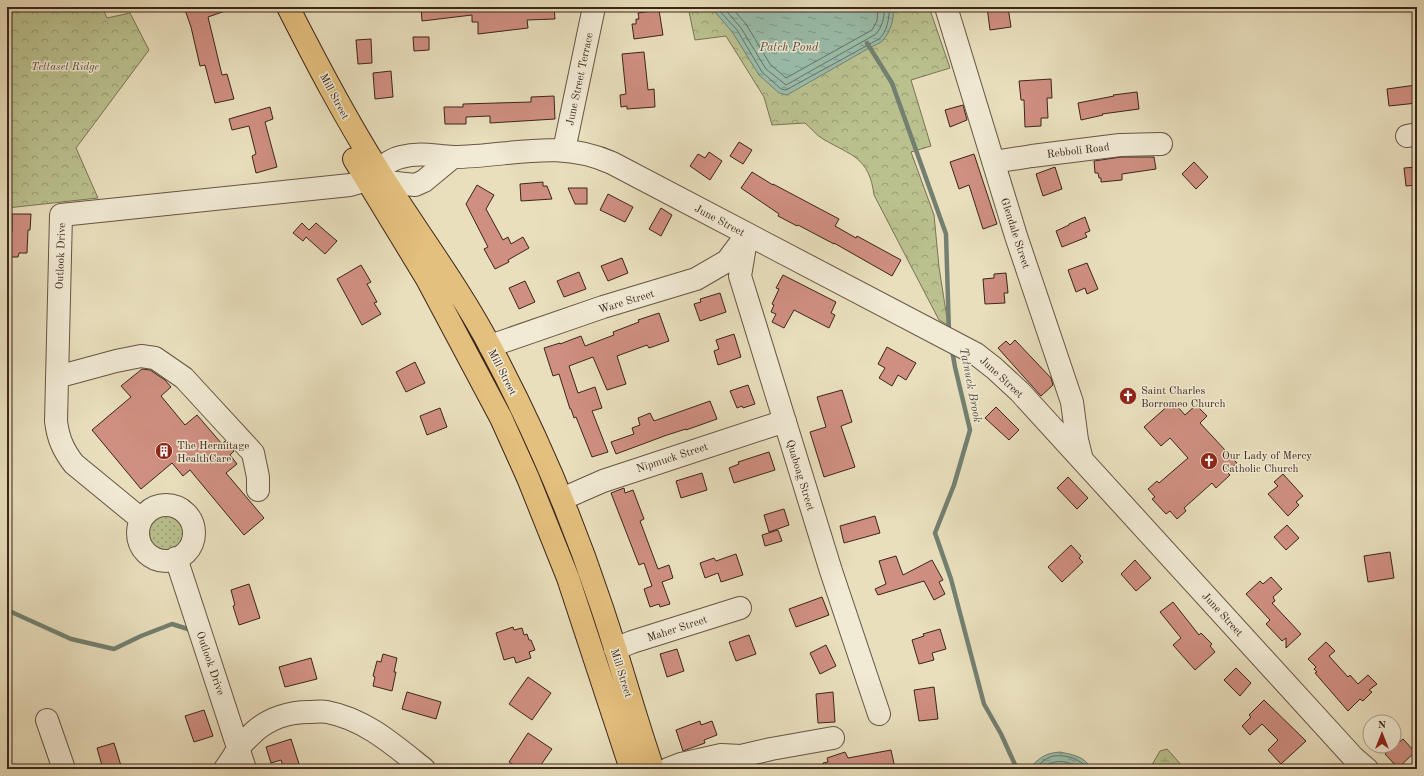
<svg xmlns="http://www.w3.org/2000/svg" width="1424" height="776" viewBox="0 0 1424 776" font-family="'Old Standard TT',serif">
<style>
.grass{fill:url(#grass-dots);stroke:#7a7355}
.forest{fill:url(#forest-crowns);stroke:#7a7355}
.wetland{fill:url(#wetland-marsh);stroke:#7a7355}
.water{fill:url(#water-ripples);stroke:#738071}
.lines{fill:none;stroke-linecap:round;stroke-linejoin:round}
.shore{stroke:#6a7163;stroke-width:1}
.stream{stroke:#738071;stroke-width:4.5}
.building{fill:#cf8f81;stroke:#3b251b}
.minor-casing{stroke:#665444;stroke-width:24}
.major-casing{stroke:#3b251b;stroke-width:24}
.minor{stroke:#f1ead4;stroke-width:22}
.major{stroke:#e4c07e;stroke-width:22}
.labels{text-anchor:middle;stroke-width:3;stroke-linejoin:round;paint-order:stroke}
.park-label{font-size:11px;font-style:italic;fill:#5b4c38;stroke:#f1ead4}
.street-label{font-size:11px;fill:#3b251b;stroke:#f1ead4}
.poi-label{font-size:11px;fill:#3b251b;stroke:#f1ead4;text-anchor:start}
.water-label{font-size:12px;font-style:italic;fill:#524b3f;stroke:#f1ead4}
</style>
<defs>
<pattern id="grass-dots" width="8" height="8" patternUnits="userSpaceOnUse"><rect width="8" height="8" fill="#bac18f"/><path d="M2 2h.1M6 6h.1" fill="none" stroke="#989d74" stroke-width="1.8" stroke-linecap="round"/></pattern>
<pattern id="forest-crowns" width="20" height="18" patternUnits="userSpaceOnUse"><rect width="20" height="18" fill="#bac18f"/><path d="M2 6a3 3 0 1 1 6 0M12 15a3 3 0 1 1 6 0" fill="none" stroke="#989d74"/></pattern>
<pattern id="wetland-marsh" width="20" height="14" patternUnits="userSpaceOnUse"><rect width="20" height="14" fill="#bac18f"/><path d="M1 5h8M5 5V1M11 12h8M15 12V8" fill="none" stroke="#989d74"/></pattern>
<pattern id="water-ripples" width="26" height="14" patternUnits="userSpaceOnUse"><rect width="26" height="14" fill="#99bdab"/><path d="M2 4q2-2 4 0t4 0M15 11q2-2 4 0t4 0" fill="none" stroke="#7e998a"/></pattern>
</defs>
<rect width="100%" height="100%" fill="#e9dfbd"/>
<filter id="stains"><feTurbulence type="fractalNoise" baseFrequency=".005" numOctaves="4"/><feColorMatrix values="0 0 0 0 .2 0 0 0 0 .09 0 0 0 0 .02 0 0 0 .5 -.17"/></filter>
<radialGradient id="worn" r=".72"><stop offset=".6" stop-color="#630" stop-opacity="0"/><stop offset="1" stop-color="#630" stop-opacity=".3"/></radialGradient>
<path class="grass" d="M149 532a18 18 0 1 1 36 0a18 18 0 1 1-36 0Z"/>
<path class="forest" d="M7 7H102L107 18 130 13 149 50 76 148 98 198 7 208Z
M688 7H929L950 68 911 80 931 146 911 152 934 215 939 267 948 325 939 320 874 195C869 157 852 156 823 139 816 135 811 128 805 123L772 125 764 97 726 36 695 40Z"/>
<path class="wetland" d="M1167 749 1185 769H1152L1153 763 1160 751Z"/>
<path class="water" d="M711 7H892C896 16 890 33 883 40 880 44 874 45 869 48L787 95 779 93 759 75 733 33Z
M1060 752C1073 755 1085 756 1091 769H1029C1039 758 1045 753 1060 752Z"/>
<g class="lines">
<path class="shore" d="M716 7 737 30 762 72 781 89 786 90 879 39C887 32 890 17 889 7
M723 7 741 28 766 69 786 85 876 34C882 27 885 17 884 7
M731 7 746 24 770 64 786 78 872 30 877 21 878 7
M1035 769C1039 764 1044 760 1050 757 1060 753 1082 758 1087 769
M1041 769C1054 758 1068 760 1081 769"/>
<path class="stream" d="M867 43 892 83 946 234 949 333
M952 350 955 367 970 430 954 485 935 533 951 579 984 704 1001 734 1017 769
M7 610 71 639 114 649 141 636 172 624 194 631"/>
</g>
<path class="building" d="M184 7H230L231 9 208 17 222 75 227 74 234 99 215 103 205 65 200 66 191 27Z
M421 7H554L555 19 527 20 528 28 478 34V22H472V15L422 21Z
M987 7H1008L1011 27 990 30Z
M659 10 663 35 634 39 632 24H636V19H639L638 13Z
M413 37H429V50L414 51Z
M371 39 372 63 358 64 356 40Z
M644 52 648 90 654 89 655 107 627 109V106L621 107 620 95 626 94 622 54Z
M391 71 393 97 375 99 373 73Z
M1051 79 1052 98H1047L1048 118H1041V126L1025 127 1024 100H1021L1019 81Z
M1416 85 1417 103 1389 106 1387 89Z
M1137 92 1139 109 1102 114 1103 115 1081 120 1078 103 1114 96 1113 95Z
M554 96 555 119 490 123V116L466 117V124H445L444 107H463V104L531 102V97Z
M963 105 967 120 950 127 945 110Z
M270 107 273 119 265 122 277 167 256 173 252 156 256 154 249 126 232 130 229 119Z
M739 142 752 150 743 164 730 156Z
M709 152 722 161 710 180 690 166 698 154 705 158Z
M974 154 997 224 983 229 969 185 959 189 950 162Z
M1121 157H1154L1156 169 1122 174V180L1101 182V178H1099L1098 173H1095L1094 161Z
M1194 162 1208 177 1196 189 1182 174Z
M1055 167 1062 189 1043 196 1036 174Z
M1417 167V185L1406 186 1404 168Z
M752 172 773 185V184L839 219 835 226 856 238 857 236 901 260 892 276 834 243V244L798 225 797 226 778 216 779 214 741 188Z
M543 182V186H547L552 199 521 201 520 184Z
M477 185 494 195 486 209 503 240 508 237 511 244 523 237 529 248 508 260 509 262 495 269 484 249 488 247 466 204Z
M568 188H587V204H575Z
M608 194 633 207 625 222 600 210Z
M661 208 672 215 661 236 649 229Z
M12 214H31L30 230H28L27 253H19L18 257H7V232H12Z
M1085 217 1090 231 1085 233 1087 237 1062 247 1056 231 1069 225V224Z
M302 223 309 230 316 223 337 241 325 254 306 237 303 241 293 233Z
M622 258 628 273 608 281 601 266Z
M1087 263 1098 289 1087 294 1085 288 1076 292 1068 270Z
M361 265 371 282 367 284 377 302 374 303 381 314 362 325 337 279Z
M579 272 586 289 564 297 557 281Z
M1006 273 1008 293H1004L1005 303 985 304 983 279 994 278V274Z
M783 275 836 302 831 313 835 315 829 328 794 310 784 328 772 322 776 314 771 312 774 305 772 304 779 289 776 288Z
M525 281 535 302 519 309 509 288Z
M720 293 726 312 700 321 694 304 701 302 700 299Z
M659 313 669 341 649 348 647 345 617 356 626 384 607 390 593 357 569 366 578 393 595 387 602 408 592 411 608 452 592 457 576 417 574 418 571 409H570L559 374 553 376 544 348 560 343V344L581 336 585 346 614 335 613 332 639 322 638 320Z
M734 334 741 357 718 365 714 351 719 349 716 340Z
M1015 340 1051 378 1053 385 1041 396 998 348 1006 341 1010 345Z
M887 347 916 363 906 380 898 375 892 386 879 378 885 368 878 364Z
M415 362 425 383 406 392 396 372Z
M142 369 150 370 165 380 171 387 161 396 185 425 197 415 222 444 225 441 234 451 230 455 237 464 226 473 264 518 244 535 190 470 183 476 172 463 141 489 92 430 131 397 121 386Z
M748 385 755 404 743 408 742 406 737 408 730 391Z
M842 390 852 422 841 426 855 467 824 477 810 432 826 427 817 397Z
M710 401 717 419 686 430V429L667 435 616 454 611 442 634 434 632 428 640 425 638 418 650 413 654 421Z
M1170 404 1174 409 1177 406 1185 415 1196 405 1207 416 1200 423 1237 463 1227 472 1230 475 1216 488 1212 483 1184 508 1186 511 1177 519 1170 511 1166 514 1152 499 1155 497 1148 489 1157 481 1159 483 1188 458 1170 438 1161 446 1144 427Z
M996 407 1019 430 1009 440 985 418Z
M440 408 447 427 427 435 420 416Z
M769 452 775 470 734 483 729 468 739 464 738 462Z
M702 473 707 490 681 498 676 481Z
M1283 474 1303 496 1296 502 1299 505 1288 516 1268 494 1278 486 1274 482Z
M1068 477 1088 498 1077 509 1057 488Z
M624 488 625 493 633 490 644 519 640 521 658 569 669 565 673 578 662 582 670 604 660 607 659 604 650 607 644 589 652 586 644 563 639 565 611 493Z
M784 509 789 525 769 532 764 515Z
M875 516 880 533 844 543 840 526Z
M1287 525 1299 538 1286 550 1274 537Z
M778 530 782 541 765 546 762 535Z
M1071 545 1081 556 1079 558 1083 562 1062 582 1048 567Z
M1390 552 1394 578 1368 582 1364 556Z
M736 554 743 575 721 582 718 573 705 578 700 563 714 558 716 561Z
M896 556 903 575 932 560 943 580 939 582 945 594 934 600 924 581 878 595 875 589 886 584 879 561Z
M1135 560 1151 578 1136 591 1121 574Z
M1271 577 1282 589 1273 597 1275 601 1272 603 1301 634 1286 648V638L1282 641 1266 624 1270 620 1246 594 1260 581 1263 584Z
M249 584 260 618 239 625 233 606 235 605 231 590Z
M822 597 829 615 796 627 789 609Z
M1173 602 1199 635 1201 633 1212 644 1210 646 1215 652 1195 670 1173 645 1181 638 1160 612Z
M513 627 514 630 522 628 524 635 527 634 529 640H531L535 650 529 652 531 658 516 663 514 657 504 660 496 633Z
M940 629 946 649 932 653 934 660 919 664 912 640 924 636 923 634Z
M749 635 756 654 736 661 729 642Z
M1326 642 1335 651 1329 656 1348 677 1350 675 1358 684 1368 675 1377 684 1369 690 1372 692 1363 701 1360 699 1348 711 1315 673 1317 672 1314 669 1316 667 1308 659Z
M826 645 836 666 820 674 810 653Z
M677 649 684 671 667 677 660 654Z
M383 654 397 658 394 672H396L392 691 373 686 375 677 373 676 377 661 381 662Z
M311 658 317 679 285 687 279 667Z
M1236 668 1251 683 1240 696 1224 680Z
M528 677 551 693 532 720 509 704Z
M934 687 938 719 919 721 914 690Z
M407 692 441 702 436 719 402 709Z
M833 692 835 722 818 723 816 694Z
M1264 700 1306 741 1281 764 1268 750 1278 740 1262 724 1250 735 1242 726 1251 717 1249 715Z
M204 710 213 736 194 742 185 716Z
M700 721 701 725 712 721 717 735 704 740 705 743 683 751 676 730Z
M528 733 552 749 538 769H520L509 762Z
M291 739 300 767 293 769H284L281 760 271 763 266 747Z
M1403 739 1415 752 1398 768 1385 754Z
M114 743 122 769H103L97 748Z
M891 750 895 768 888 769H824L823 763 828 762 827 758 845 752 848 758Z"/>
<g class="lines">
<defs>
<path id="minor" d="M946 7 1016 236 1072 402 1077 440 1082 460
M1407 136 1417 134
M564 150 594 7
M994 162 1032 156 1120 145 1161 144
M367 180C376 171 388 160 401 157 421 152 434 156 453 157 509 157 557 138 612 163L976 354 994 368 1020 392 1353 757 1367 769
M747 234 740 276 831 571 879 714
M490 346 603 307 696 279 727 261 745 237
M57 377 116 361 141 356 155 358 184 378 253 453 258 477V490
M562 499 603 481 785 421
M138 533a28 28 0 1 1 56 0a28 28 0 1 1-56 0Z
M141 519 74 464C63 450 58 438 56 421L61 215 350 185 367 180 415 185 424 181 453 157
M176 558 245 769
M615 649 632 642 740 608
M47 720 64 769
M225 769C230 762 234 756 238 749 242 743 250 736 255 731 270 718 290 712 309 712 315 712 321 711 327 712 365 719 395 746 424 769
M668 769 681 764 721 755 741 756 771 749 833 738"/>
<path id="major" d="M288 7C316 62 344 116 377 168 414 228 458 285 491 348 534 429 571 515 600 602 619 657 634 714 653 769
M354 159 427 279 501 418 528 478 568 578 631 769"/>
</defs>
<use href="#minor" class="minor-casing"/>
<use href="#major" class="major-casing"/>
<use href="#minor" class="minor"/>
<use href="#major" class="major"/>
</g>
<defs>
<symbol id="church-disc" viewBox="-11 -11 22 22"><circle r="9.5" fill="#8f2418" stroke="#f1ead4"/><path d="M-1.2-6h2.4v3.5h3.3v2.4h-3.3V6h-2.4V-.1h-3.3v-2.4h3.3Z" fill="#fff"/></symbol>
<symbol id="building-disc" viewBox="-11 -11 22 22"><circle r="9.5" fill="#8f2418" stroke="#f1ead4"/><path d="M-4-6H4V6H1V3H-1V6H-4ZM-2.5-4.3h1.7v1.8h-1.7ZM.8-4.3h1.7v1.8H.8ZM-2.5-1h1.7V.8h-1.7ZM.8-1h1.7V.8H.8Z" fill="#fff"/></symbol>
</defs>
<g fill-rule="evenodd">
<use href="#church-disc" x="1118" y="386" width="20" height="20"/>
<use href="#building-disc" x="154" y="441" width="20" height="20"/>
<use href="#church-disc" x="1199" y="451" width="20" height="20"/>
</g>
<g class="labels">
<g class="park-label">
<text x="65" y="70">Tettaset Ridge</text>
</g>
<g class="street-label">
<text transform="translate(579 79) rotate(-78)" y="4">June Street Terrace</text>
<text transform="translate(335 96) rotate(62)" y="4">Mill Street</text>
<text transform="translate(1078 150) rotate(-7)" y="4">Rebboli Road</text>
<text transform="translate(720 220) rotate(28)" y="4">June Street</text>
<text transform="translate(1016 233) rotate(72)" y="4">Glendale Street</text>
<text transform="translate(60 256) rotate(-88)" y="4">Outlook Drive</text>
<text transform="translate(626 301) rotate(-17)" y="4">Ware Street</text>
<text transform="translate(503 372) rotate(63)" y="4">Mill Street</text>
<text transform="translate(1002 377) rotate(43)" y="4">June Street</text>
<text transform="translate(672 457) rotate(-18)" y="4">Nipmuck Street</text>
<text transform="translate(801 475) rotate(73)" y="4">Quaboag Street</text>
<text transform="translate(1223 614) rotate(48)" y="4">June Street</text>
<text transform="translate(677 628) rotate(-18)" y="4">Maher Street</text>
<text transform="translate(211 663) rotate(71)" y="4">Outlook Drive</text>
<text transform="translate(622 673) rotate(73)" y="4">Mill Street</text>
</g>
<g class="poi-label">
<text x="1141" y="394">Saint Charles<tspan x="1141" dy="13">Borromeo Church</tspan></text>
<text x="177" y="449">The Hermitage<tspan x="177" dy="13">HealthCare</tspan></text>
<text x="1222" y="459">Our Lady of Mercy<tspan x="1222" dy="13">Catholic Church</tspan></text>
</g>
<g class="water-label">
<text x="789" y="51">Patch Pond</text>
<text transform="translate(971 385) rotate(79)" y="4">Tatnuck Brook</text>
</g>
</g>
<rect width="1424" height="776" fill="none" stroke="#e9dfbd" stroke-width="24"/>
<rect x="8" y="8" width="1408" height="760" fill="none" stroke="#3b251b" stroke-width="2"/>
<rect x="12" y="12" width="1400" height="752" fill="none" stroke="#3b251b"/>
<g transform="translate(1382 734)"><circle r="19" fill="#f1ead4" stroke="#a89b8a"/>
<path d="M0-3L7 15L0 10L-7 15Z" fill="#8f2418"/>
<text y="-6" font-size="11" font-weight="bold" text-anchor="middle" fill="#3b251b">N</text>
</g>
<rect width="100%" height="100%" filter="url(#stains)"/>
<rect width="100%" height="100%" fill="url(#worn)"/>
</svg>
